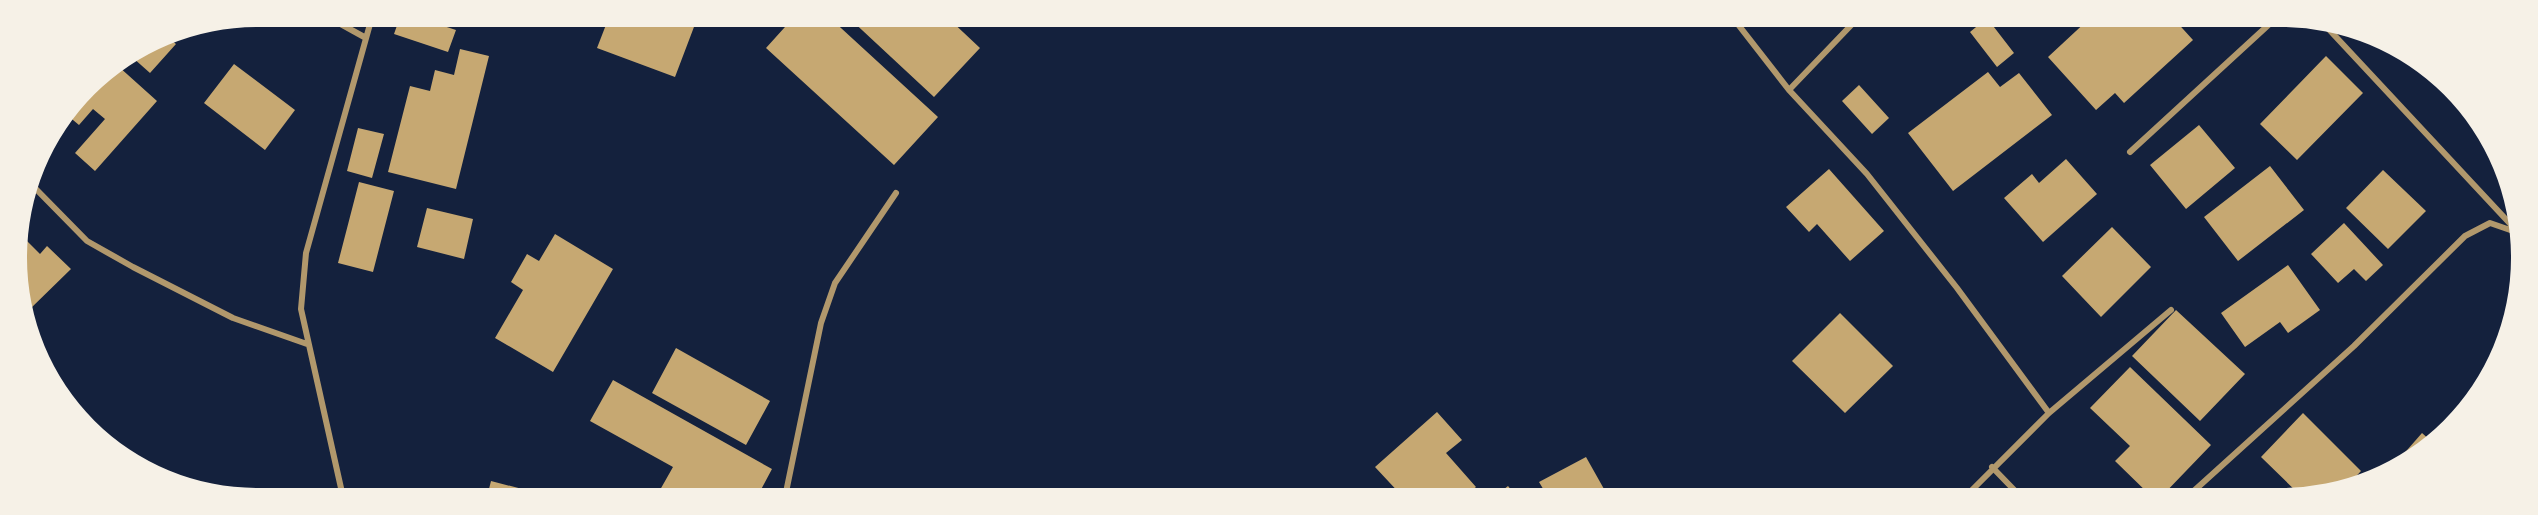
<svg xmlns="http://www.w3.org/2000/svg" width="2538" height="515" viewBox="0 0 2538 515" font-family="Overpass,sans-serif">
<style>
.building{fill:#c6a872}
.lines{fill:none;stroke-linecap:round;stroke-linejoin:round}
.minor{stroke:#b1986c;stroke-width:6}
</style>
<rect width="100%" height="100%" fill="#14213d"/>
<path class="building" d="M400 17H416L456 30 448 52 394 34Z
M609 17H692L697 19 675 77 597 48Z
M794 17H829L938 117 894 165 766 48Z
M848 17H947L980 48 934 97Z
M1987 18 2014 53 1997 67 1970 32Z
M2090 18H2173L2193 40 2124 103 2115 93 2096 110 2048 57Z
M165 35 176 44 150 73 132 57Z
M460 49 489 56 456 189 388 172 410 86 430 91 435 70 454 75Z
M2326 56 2363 93 2297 160 2260 124Z
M234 64 295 110 265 150 204 103Z
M118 66 157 101 95 171 75 153 105 119 93 109 79 125 67 115 87 87Z
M1988 72 2000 87 2019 73 2052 115 1953 191 1908 133Z
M1859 85 1889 118 1872 134 1842 101Z
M2199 125 2235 168 2186 209 2150 165Z
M358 128 384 134 372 178 347 171Z
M2066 159 2097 194 2043 242 2004 198 2032 174 2039 183Z
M2270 166 2304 210 2238 261 2204 217Z
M1829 169 1884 231 1850 261 1817 224 1809 232 1786 207Z
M2383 170 2426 211 2388 249 2346 208Z
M359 182 394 191 373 272 338 263Z
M427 208 473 219 464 259 417 247Z
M2344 223 2383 265 2366 281 2354 269 2338 283 2311 254Z
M2112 227 2151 267 2101 317 2062 276Z
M19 233 40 254 47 246 71 269 29 310 25 307 17 242Z
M555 234 613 269 553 372 495 338 523 290 511 282 527 254 539 261Z
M2288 265 2320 310 2288 333 2280 322 2245 347 2221 313Z
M2176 310 2245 374 2200 421 2132 356Z
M1840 313 1893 366 1845 413 1792 361Z
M676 348 770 401 746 445 652 393Z
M2130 367 2211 445 2160 498H2153L2115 461 2130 446 2090 408Z
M613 380 772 469 757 497H656L673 467 590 421Z
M68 395 89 416 83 422 76 416 65 398Z
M1437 412 1462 440 1446 453 1476 487 1464 497H1403L1375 467Z
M2303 413 2361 471 2349 484 2302 497 2261 457Z
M2422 433 2432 442 2387 473Z
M1586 457 1604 489 1589 497H1548L1539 482Z
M491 481 526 490 525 497H487Z
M1508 486 1517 497H1494Z"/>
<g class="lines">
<path class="minor" d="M328 17 366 38
M1733 18 1789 90 1867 174 1957 288 2049 413
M2322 22 2515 229
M1789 90 1858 18
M2130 152 2276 18
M32 185 87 241 133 267 233 318 307 344
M1992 467 2022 498
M343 497 301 309 306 253 372 17
M785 497 821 323 835 283 896 193
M1964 498 2049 413 2171 310
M2186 498 2354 346 2465 236 2490 223 2516 232"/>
</g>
<path d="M0 0H2538V515H0ZM257 27H2281A230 230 0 0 1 2511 257V258A230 230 0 0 1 2281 488H257A230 230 0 0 1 27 258V257A230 230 0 0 1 257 27Z" fill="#f6f1e7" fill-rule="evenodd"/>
</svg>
